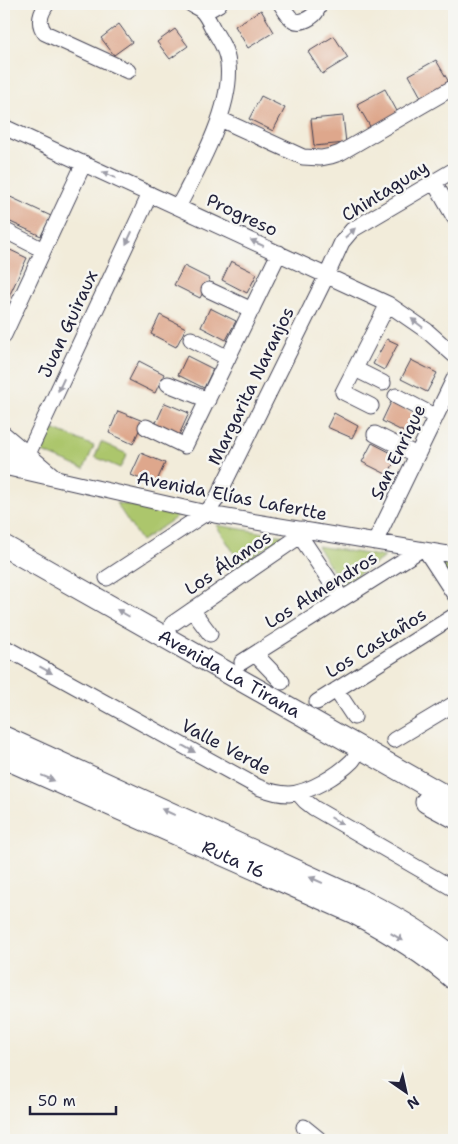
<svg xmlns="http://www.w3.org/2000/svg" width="458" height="1144" viewBox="0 0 458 1144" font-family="'Shantell Sans',sans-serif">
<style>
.green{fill:#acc66c;stroke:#677454}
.building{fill:#dea78c}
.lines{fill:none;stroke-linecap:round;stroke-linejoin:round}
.minor-casing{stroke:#414053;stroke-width:17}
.highway-casing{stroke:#414053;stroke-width:23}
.minor{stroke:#fff;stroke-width:15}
.highway{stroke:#fff;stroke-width:21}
.oneway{fill:#9c9ca7}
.labels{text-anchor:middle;stroke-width:5;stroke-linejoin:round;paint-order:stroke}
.street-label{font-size:18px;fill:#22223b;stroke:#f6f6f2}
</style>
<rect width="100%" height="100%" fill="#f6f6f2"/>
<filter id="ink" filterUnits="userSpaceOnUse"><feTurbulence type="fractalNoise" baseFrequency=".02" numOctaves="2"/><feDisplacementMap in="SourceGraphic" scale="10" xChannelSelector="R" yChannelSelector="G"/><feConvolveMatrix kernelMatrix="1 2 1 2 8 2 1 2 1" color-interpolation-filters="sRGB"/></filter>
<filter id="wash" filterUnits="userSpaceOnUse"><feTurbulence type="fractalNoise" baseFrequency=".0096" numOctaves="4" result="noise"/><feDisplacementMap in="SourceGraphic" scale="20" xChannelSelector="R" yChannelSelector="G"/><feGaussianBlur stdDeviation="1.12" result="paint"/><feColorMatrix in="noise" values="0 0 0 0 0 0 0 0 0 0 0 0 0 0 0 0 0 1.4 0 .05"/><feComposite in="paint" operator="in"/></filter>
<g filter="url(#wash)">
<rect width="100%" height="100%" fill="#f2ecda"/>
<path class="green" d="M50 428 94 446 84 469 40 451Z
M101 442 127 454 120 468 95 457Z
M116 503 183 513 141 541Z
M216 525 284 536 241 564Z
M317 546 385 557 342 585Z
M438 562 454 564V587Z"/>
<g id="blocks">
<path class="building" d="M261 10 274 32 248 48 235 26Z
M119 24 132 42 114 55 101 38Z
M175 29 188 46 170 59 157 42Z
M334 36 348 58 322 74 308 52Z
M436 60 450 84 422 99 409 75Z
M385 89 398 113 371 128 357 104Z
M261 96 285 108 273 131 249 119Z
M343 116 346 143 314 146 311 119Z
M4 194 51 216 41 236 4 219Z
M4 247 27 258 4 307Z
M231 261 257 274 247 293 222 280Z
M184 266 210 279 200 298 174 285Z
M210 308 236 321 226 340 201 327Z
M160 315 186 328 176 347 151 334Z
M387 339 398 344 384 370 373 364Z
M187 356 213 369 204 388 178 375Z
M411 360 437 373 427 392 401 379Z
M139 361 164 374 155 393 129 380Z
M391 402 417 415 408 434 382 421Z
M165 403 189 413 179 435 155 425Z
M118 411 143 421 133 444 109 433Z
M334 413 358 426 352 438 327 427Z
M372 443 397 456 388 475 362 462Z
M141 453 165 463 155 485 131 475Z"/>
</g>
</g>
<g filter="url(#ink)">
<use href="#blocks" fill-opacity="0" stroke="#414053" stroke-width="1"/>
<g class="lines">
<defs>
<path id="minor" d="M47 4C40 14 37 23 45 33L128 71
M281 4C289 17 294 28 311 17 316 14 318 9 319 4
M202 10 212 8 219 4
M220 119 303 157 321 158 331 156 340 153 454 87
M4 127 388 304 427 331 454 355
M434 182 454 217
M178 207C198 169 233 107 228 64 227 51 220 40 213 29 210 23 206 14 201 10 198 8 194 6 191 4
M4 230 43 250
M209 290 252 310
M4 335 84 163
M191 339 228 358
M355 369 383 383
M168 384 208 400
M396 396 436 417
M371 406 343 392 388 304
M146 427 185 446 279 253
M4 434 56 478
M375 434 417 455
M4 447 24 464
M4 467 215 515 454 555
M20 471 150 194
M300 536 342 599
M375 542 454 379
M426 551 454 594
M107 578 206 513 216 500 327 275 342 242 352 230 454 170
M192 610 210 634
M172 624 300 536 302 529
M4 647 258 787C268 791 278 794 289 794 309 793 338 775 352 761 355 758 357 752 360 748
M255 654 282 682
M242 662 420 550
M336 690 354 717
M317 702 454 616
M394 740 454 704
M298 793 305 801 314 808 454 889
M304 1127 320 1140"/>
<g id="highway">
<path id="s1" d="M4 546 454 801"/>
<path d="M4 737 361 900C394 916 426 934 454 958"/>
<path id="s2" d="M4 758 354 913C390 932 423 952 454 979"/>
<path d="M426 802 454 817"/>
</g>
</defs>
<use href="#minor" class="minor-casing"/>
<use href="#highway" class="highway-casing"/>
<use href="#minor" class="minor"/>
<use href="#highway" class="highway"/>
</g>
<defs><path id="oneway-solid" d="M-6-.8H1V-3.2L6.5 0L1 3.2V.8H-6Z" transform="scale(1.25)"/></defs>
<g class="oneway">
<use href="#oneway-solid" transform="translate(109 175) rotate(-155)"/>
<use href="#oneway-solid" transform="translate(350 233) rotate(-42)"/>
<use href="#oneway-solid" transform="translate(129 238) rotate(115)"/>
<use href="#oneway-solid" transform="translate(257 243) rotate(-155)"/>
<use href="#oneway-solid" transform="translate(417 323) rotate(-143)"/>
<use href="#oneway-solid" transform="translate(61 385) rotate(115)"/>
<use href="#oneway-solid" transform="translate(123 613) rotate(-150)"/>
<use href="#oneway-solid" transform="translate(46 670) rotate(29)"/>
<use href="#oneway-solid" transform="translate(189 749) rotate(29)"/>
<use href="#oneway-solid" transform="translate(48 778) rotate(23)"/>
<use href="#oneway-solid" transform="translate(168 812) rotate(-155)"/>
<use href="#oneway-solid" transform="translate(337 821) rotate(30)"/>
<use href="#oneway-solid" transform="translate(316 880) rotate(-156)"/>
<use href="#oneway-solid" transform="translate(397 937) rotate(31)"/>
</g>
</g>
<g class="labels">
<g class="street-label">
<text transform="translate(385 191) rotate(-32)" y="6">Chintaguay</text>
<text transform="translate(242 215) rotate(25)" y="6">Progreso</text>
<text transform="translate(68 324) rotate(-65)" y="6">Juan Guiraux</text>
<text transform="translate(251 386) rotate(-64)" y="6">Margarita Naranjos</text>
<text transform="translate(398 452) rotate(-64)" y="6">San Enrique</text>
<text transform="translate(232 496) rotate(11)" y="6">Avenida Elías Lafertte</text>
<text transform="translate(228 563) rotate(-34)" y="6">Los Álamos</text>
<text transform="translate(321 590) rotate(-32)" y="6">Los Almendros</text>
<text transform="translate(376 643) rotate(-32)" y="6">Los Castaños</text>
<text dy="6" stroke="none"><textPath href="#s1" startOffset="259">Avenida La Tirana</textPath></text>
<text transform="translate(226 747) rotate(28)" y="6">Valle Verde</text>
<text dy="6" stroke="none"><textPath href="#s2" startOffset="251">Ruta 16</textPath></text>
</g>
</g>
<rect width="458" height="1144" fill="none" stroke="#f6f6f2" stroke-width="20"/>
<g transform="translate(406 1092) rotate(146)" stroke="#f6f6f2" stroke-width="4" paint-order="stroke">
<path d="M0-4L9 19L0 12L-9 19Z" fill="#22223b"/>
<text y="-8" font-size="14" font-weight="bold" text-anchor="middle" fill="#22223b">N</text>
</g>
<path d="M30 1106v8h86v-8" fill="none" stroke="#22223b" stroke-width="2.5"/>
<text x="38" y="1106" font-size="15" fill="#22223b" stroke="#f6f6f2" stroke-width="4" paint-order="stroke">50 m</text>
</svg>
